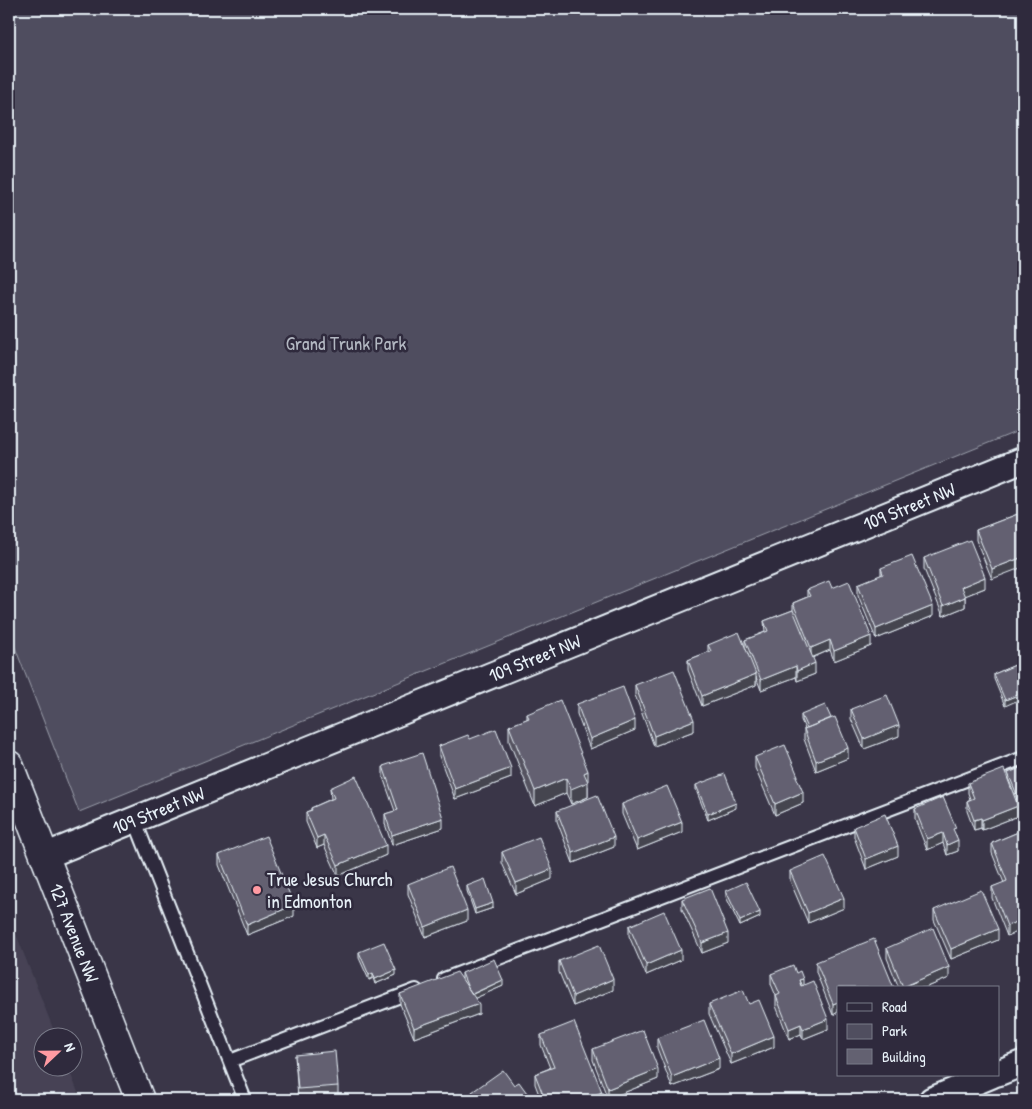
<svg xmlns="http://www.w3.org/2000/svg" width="1032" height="1109" viewBox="0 0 1032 1109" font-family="'Patrick Hand',sans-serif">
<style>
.built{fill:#464354}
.green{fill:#504e5f;stroke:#9ca0ac}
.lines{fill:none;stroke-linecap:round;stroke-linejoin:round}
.service-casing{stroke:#e8f1f8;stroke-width:16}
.minor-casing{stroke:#e8f1f8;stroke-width:29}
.secondary-casing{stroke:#e8f1f8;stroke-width:31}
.service{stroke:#2f2a3d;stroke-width:12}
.minor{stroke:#2f2a3d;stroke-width:25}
.secondary{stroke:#2f2a3d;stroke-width:28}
.wall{fill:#555361;stroke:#e8f1f8}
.shaded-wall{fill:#45444f;stroke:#e8f1f8}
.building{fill:#636171;stroke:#e8f1f8}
.poi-dot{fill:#ff9aa2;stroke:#2f2a3d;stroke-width:2}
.labels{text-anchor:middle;stroke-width:5;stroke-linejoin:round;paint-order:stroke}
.park-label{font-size:19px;fill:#b3b8c2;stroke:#2f2a3d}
.street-label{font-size:19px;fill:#e8f1f8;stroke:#2f2a3d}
.poi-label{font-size:19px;fill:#e8f1f8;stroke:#2f2a3d;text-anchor:start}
</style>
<rect width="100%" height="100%" fill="#3a3648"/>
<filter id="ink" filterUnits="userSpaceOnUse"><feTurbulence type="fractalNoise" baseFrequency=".02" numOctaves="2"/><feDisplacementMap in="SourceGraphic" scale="10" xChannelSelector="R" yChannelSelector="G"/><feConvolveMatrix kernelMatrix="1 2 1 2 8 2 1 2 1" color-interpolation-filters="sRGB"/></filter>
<g filter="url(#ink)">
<path class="built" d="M9 916 56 1036H42V1066L68 1067 81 1100H9Z"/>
<path class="green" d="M9 9H1023V429L79 812 9 632Z"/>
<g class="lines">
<defs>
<path id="service" d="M135 821 245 1100
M444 979 1023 758
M230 1061 416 990"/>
<g id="minor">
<path id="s1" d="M45 856 1023 460"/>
<path d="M998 1073 1023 1063"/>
<path d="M932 1100 992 1075"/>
</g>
<g id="secondary">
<path id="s2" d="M9 765 140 1100"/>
</g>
</defs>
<use href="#service" class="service-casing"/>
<use href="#minor" class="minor-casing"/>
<use href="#secondary" class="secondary-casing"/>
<use href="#service" class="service"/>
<use href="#minor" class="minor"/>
<use href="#secondary" class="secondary"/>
</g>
<path class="wall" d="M1023 512 992 579 976 540V530Z
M924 558 985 588 965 596V607L943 616 924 569Z
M881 568 933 616 876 639 858 595V584L881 575Z
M832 588 871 646 834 661 830 650 812 658 815 674 797 681 796 677 761 690 756 677V685L702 706 688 670V660L708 652V645L745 648V640L765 632 764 621 793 610V603L807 597V590Z
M1020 663 1005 706 994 679V674Z
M635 685 694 731 654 746 635 695Z
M577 704 635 730 590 749 577 714Z
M851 709 899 736 864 749 851 719Z
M527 714 588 786V797L571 804 566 793 535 806 509 741V726L527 719Z
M801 715 848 758 816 771 804 739V729H805L801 720Z
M470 739 511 778 455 799 439 756V746Z
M755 757 798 780 803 803 775 815 755 768Z
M383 766 443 828 392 845 385 824V814L395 811 383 777Z
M1023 767 1020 807 1008 778V773Z
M968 783 1018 816 982 830 981 828 974 830 967 811V801L970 799 968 793Z
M696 785 736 808 708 820 696 790Z
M330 788 386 855 338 876 324 845 317 848 306 822V812L311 810V808L331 799Z
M622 804 682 832 637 850 622 814Z
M915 809 956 835 958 851 947 855 943 843 927 850 915 819Z
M557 811 614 847 573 863 557 821Z
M854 827 898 856 866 869 854 837Z
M1023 830 1007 936 992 898V887L1004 883 992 853V843Z
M502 852 552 879 516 894 502 863Z
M219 855 294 916 247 935 219 865Z
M790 871 844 908 808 923 790 881Z
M408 884 467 921 425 937 408 894Z
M467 886 493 908 475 914 467 891Z
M726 891 760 917 740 926 726 897Z
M682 899 728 943 702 953 682 909Z
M934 910 998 940 951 959 934 920Z
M629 926 681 960 646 975 629 936Z
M887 948 949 978 925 988H899L887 958Z
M359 952 396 975 375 984 373 978 369 980 359 958Z
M559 961 613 990 573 1006 559 972Z
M816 962 838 988V1012L833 1015 816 972Z
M462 973 503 986 475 998 479 1014 414 1038 400 1004V994L462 979Z
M796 973 828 1029 803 1039 801 1034 789 1039 776 1006V996L771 984V974Z
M709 1004H749L774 1047 731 1064 709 1014Z
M541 1035 602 1100H541L535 1084V1074L550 1068 541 1045Z
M657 1038 719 1069 672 1087 657 1048Z
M593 1049 658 1079 608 1099 593 1060Z
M295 1055 338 1086V1096L298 1099Z
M514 1085 532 1100H472V1092Z"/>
<path class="shaded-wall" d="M1023 557V567L992 579V569Z
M985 577V588L961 597V587Z
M965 597V607L943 616V606Z
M933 606V616L876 639V629Z
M871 636V646L834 661V651Z
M830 640V650L811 658V648Z
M815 663V674L797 681V671Z
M796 666V677L761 690V680Z
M756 674V685L702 706V696Z
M1023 693V698L1005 706V700Z
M635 720V730L590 749V739Z
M694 720V731L654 746V736Z
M899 725V736L864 749V739Z
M848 748V758L816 771V761Z
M511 768V778L455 799V789Z
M588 771V797L571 804V789L584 773Z
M566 778V793L535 806V791Z
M803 792V803L775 815V804Z
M1023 800V806L1020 807V802Z
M736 803V808L708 820V814Z
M1018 806V816L982 830V820Z
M443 818V828L392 845V835Z
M981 818V828L974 830V820Z
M682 822V832L637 850V840Z
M943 833V843L927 850V839Z
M324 835V845L317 848V838Z
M614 837V847L573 863V853Z
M958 840V851L947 855V845Z
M386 845V855L338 876V865Z
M898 846V856L866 869V859Z
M552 869V879L516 894V883Z
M844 898V908L808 923V913Z
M493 903V908L475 914V909Z
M294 905V916L247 935V925Z
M467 910V921L425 937V927Z
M760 912V917L740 926V921Z
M1023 919V930L1007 936V926Z
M998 929V940L951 959V949Z
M728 933V943L702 953V943Z
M681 950V960L646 975V965Z
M949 967V978L925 988H903V987Z
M396 970V975L375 984V979Z
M373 973V978L369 980V975Z
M613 979V990L573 1006V996Z
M803 979V989L799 980Z
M503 980V986L471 1000V995Z
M838 1002V1012L833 1015V1004Z
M479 1004V1014L414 1038V1028Z
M828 1019V1029L803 1039V1029Z
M801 1024V1034L789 1039V1029Z
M774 1036V1047L731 1064V1054Z
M719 1058V1069L672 1087V1077Z
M658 1069V1079L608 1099V1089Z
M602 1092V1100H585V1099Z"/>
<path class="building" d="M1023 512V557L992 569 976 530Z
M970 540 985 577 961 587 965 597 943 606 924 558Z
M912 556 933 606 876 629 858 584 883 574 881 568Z
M829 581 832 588 849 581 871 636 834 651 830 640 811 648 793 603 810 596 807 590Z
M793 610 815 663 797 671 796 666 761 680 745 640 768 631 764 621Z
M739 632 756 674 702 696 688 660 711 651 708 645Z
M1020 663 1023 671V693L1005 700 994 674Z
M674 670 694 720 654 736 635 685Z
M623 687 635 720 590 739 577 704Z
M887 695 899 725 864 739 851 709Z
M560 700 588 771 584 773 588 782 571 789 566 778 535 791 509 726 529 718 527 714Z
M825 705 831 718 807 728 801 715Z
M835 717 848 748 816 761 804 729Z
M496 729 511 768 455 789 439 746 468 735 470 739Z
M785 745 798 776H796L803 792 775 804 755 757Z
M422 753 443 818 392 835 385 814 398 810 383 766Z
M1023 767V800L1020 802 1008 773Z
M1004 769 1018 806 982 820 981 818 974 820 967 801 974 798 968 783Z
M725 774 736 803 708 814 696 785Z
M356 776 386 845 338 865 324 835 317 838 306 812 312 810 311 808 334 798 330 788Z
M667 786 682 822 637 840 622 804Z
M597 795 614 837 573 853 557 811Z
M943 797 956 828 953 829 958 840 947 845 943 833 927 839 915 809Z
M885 814 898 846 866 859 854 827Z
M1023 830V919L1007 926 992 887 1007 881 992 843Z
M266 836 294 905 247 925 219 855Z
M539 837 552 869 516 883 502 852Z
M825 856 844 898 808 913 790 871Z
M450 867 467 910 425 927 408 884Z
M485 879 493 903 475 909 467 886Z
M746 882 760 912 740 921 726 891Z
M710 888 728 933 702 943 682 899Z
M981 890 998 929 951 949 934 910Z
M664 911 681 950 646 965 629 926Z
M933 928 949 967 903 987 887 948Z
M874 939 894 988H838V1002L833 1004 816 962Z
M384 942 396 970 375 979 373 973 369 975 359 952Z
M599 945 613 979 573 996 559 961Z
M494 959 503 980 472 994 468 988 462 973Z
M793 965 796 973 800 971 803 979 799 980 801 986 813 981 828 1019 803 1029 801 1024 789 1029 776 996 780 994 771 974Z
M457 972 479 1004 414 1028 400 994Z
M743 990 749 1004 759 1000 774 1036 731 1054 709 1004Z
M704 1020 719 1058 672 1077 657 1038Z
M574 1022 602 1092 585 1099 586 1100H545L535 1074 554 1067 541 1035Z
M643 1030 658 1069 608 1089 593 1049Z
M335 1051 338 1086 298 1089 295 1055Z
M503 1070 514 1085 519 1082 532 1100H478L472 1092Z"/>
</g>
<circle class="poi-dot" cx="257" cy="890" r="5"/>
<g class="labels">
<g class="park-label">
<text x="346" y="350">Grand Trunk Park</text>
</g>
<g class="street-label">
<text dy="7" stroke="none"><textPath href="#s1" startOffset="932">109 Street NW</textPath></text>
<text dy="7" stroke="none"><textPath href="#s1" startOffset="528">109 Street NW</textPath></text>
<text dy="7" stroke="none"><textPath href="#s1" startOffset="122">109 Street NW</textPath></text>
<text dy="7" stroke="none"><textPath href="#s2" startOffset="180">127 Avenue NW</textPath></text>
</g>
<g class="poi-label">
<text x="267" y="886">True Jesus Church<tspan x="267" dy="22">in Edmonton</tspan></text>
</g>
</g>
<rect width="1032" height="1109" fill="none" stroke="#2f2a3d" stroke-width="30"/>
<rect x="15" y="15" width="1002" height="1079" fill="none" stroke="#e8f1f8" stroke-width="2" filter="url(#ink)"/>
<rect x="837" y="986" width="162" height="90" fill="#2f2a3d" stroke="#797a88"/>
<rect x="847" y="1003" width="25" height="8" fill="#2f2a3d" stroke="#797a88"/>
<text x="882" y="1012" font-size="15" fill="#e8f1f8">Road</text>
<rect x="847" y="1024" width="25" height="15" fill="#504e5f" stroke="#797a88"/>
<text x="882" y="1036" font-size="15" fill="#e8f1f8">Park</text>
<rect x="847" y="1049" width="25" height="15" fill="#636171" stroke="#797a88"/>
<text x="882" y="1062" font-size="15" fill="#e8f1f8">Building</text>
<g transform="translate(58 1052) rotate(68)"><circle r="24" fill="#2f2a3d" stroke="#797a88"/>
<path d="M0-4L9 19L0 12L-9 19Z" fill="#ff9aa2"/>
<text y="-8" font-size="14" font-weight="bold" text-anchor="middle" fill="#e8f1f8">N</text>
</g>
</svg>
